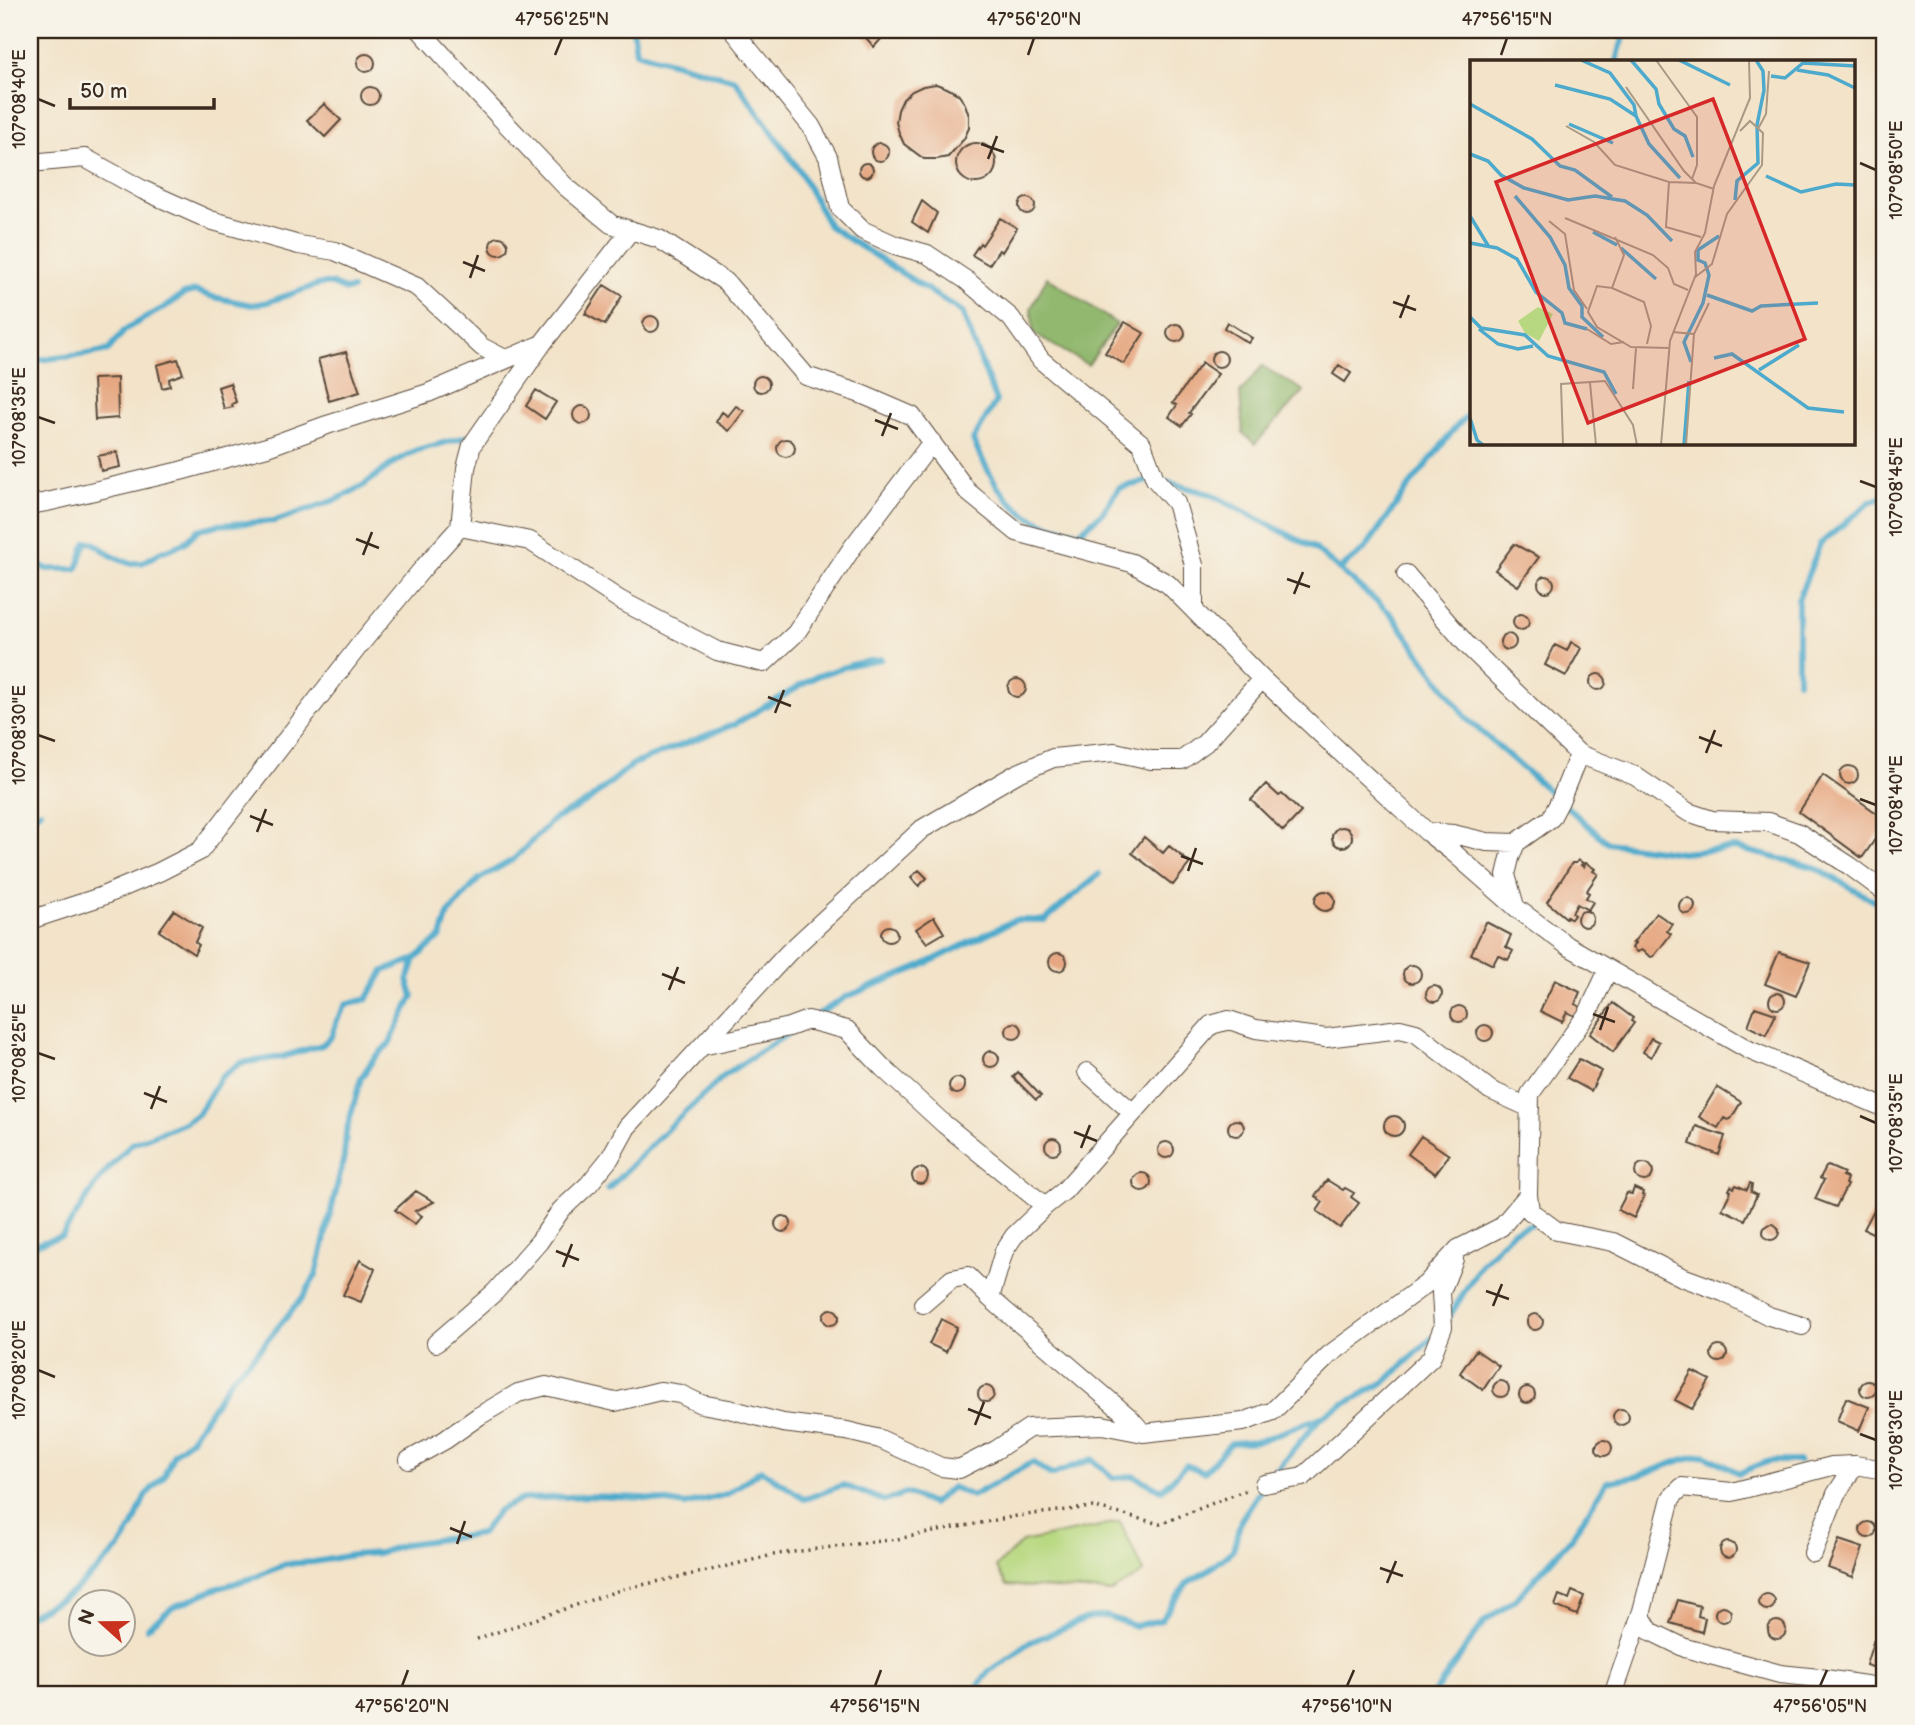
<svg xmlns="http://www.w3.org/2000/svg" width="1915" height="1725" viewBox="0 0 1915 1725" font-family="'Balsamiq Sans',sans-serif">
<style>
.green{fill:#b7d880;stroke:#79814f;stroke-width:2}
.forest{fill:#91b86e;stroke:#667146;stroke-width:2}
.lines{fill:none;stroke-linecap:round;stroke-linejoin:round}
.stream{stroke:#4eaacc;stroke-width:6}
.building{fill:#e6a882}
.minor-casing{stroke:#564638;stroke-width:20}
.path{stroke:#564638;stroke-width:3.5;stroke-dasharray:2 5;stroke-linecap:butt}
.minor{stroke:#fff;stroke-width:18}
.ticks{fill:none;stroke:#3b2a1e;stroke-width:2.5}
.inset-river{fill:none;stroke:#4eaacc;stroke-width:3.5}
.inset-road{fill:none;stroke:#a99985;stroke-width:2}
.view{fill:#d62828;fill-opacity:0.15;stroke:#d62828;stroke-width:3.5}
.inset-edge{fill:none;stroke:#3b2a1e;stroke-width:3.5}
.neatline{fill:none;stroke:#3b2a1e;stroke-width:2.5}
.ticks-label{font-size:18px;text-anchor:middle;fill:#3b2a1e}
</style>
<rect width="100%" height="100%" fill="#f7f3e8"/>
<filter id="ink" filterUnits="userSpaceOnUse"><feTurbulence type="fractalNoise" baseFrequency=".0143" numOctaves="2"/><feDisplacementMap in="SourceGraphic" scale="14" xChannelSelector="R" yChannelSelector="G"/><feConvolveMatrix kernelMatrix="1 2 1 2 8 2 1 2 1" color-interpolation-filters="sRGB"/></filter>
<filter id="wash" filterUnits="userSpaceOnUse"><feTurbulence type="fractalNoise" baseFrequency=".00686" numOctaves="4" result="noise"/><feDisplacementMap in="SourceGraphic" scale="28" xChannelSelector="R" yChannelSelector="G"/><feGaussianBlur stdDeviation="1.57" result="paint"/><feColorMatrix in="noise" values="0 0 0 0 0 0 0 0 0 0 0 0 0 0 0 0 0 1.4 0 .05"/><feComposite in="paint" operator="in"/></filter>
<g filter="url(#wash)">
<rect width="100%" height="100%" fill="#f2e3c9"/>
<path class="green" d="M1120 1522 1144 1572 1111 1592 1007 1585 996 1567 1022 1542Z"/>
<path class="forest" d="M1047 277 1117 324 1088 365 1034 334 1031 309Z
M1262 366 1304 391 1255 444 1243 433 1240 393Z"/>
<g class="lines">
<path class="stream" d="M633 30 636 52 735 80 799 170 829 226 962 312 996 401 973 440C988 473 1005 508 1041 522 1053 527 1066 529 1079 533L1103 512 1119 488 1152 480
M1616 61 1626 30
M30 361 89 354 108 350 126 329 170 304 183 294 196 291 213 297 252 305 268 302 320 284H332L346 290 352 289
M1162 481 1210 494 1314 548 1391 614 1468 720 1608 843 1681 853 1735 848 1814 867 1885 907
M30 560 47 569H76C82 561 81 550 87 542L94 543 112 556 129 563H142L161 552 183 544 198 530 217 525 275 521 338 499 364 485 396 461 417 450 466 437
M1339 570 1365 549 1405 492 1456 427 1472 411
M1798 681V600L1820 544 1871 501 1885 497
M30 819 40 811
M812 1018 846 997 917 968 1015 920H1045L1099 874
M608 1189 668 1128 726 1074 789 1033
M30 1249 37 1244 62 1236 101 1177 131 1144 184 1123 198 1114 221 1077 240 1063 281 1057 322 1045 332 1036 337 1020 346 1005 367 999 384 971 415 959
M1448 1319 1481 1264 1513 1231 1538 1222
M1270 1478 1319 1419
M30 1615 70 1594 96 1571 119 1548 133 1526 145 1496 164 1476 174 1453 191 1439 233 1376 255 1355 303 1297 316 1275 344 1157 346 1133 361 1078 374 1058 389 1044 413 996 408 980 415 959 441 937 448 914 479 879 514 859 553 820 587 802 633 764 735 724 817 676 854 664 881 659
M147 1628 173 1607 215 1589 256 1577 285 1564 314 1562 352 1555 379 1553 405 1544 481 1534 499 1510 523 1499 587 1496 644 1498 685 1505 727 1494 761 1470 805 1499 843 1485 885 1501 906 1493 932 1504 952 1487 972 1496 1033 1462 1051 1475 1092 1459 1113 1478 1134 1476 1162 1490 1186 1465 1204 1472 1231 1443 1259 1441 1319 1418 1386 1381 1432 1338
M963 1695H972L989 1671 1012 1657 1026 1644 1087 1618 1107 1616 1135 1626 1161 1620 1187 1583 1210 1569 1233 1550 1241 1520 1263 1486
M1433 1695 1484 1622 1516 1599 1571 1538 1607 1482 1638 1476 1684 1459 1705 1455 1739 1473 1769 1461H1799"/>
</g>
<g id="blocks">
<path class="building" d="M859 30H874L882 38 874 47Z
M357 63a9 9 0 1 1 18 0a9 9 0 1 1-18 0Z
M936 84 947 88 958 94 965 104 969 116V128L964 139 948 157 937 159H924L904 144 899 133 896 122 898 110 903 99 912 91 923 86Z
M361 96a9 9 0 1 1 18 0a9 9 0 1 1-18 0Z
M324 104 341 120 325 137 307 120Z
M956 163a20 20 0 1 1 40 0a20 20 0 1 1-40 0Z
M871 152a9 9 0 1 1 18 0a9 9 0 1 1-18 0Z
M859 170a7 7 0 1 1 14 0a7 7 0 1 1-14 0Z
M1019 206a8 8 0 1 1 16 0a8 8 0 1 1-16 0Z
M922 201 937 213 928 233 912 222Z
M1000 218 1017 228 1002 252 999 250 989 265 972 255 980 243 982 245Z
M490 246a9 9 0 1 1 18 0a9 9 0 1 1-18 0Z
M604 285 622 296 605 325 585 314Z
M643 324a8 8 0 1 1 16 0a8 8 0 1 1-16 0Z
M1125 322 1144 333 1124 364 1105 353Z
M1227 322 1252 338 1248 343 1224 328Z
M1167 333a9 9 0 1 1 18 0a9 9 0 1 1-18 0Z
M1211 359a8 8 0 1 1 16 0a8 8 0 1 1-16 0Z
M346 352 360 392 329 401 318 359Z
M178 359 183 374 169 379 170 386 162 388 157 365Z
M1202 363 1218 374 1189 413 1191 414 1182 426 1169 417 1177 405 1173 403Z
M1339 365 1351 373 1345 382 1333 374Z
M753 384a8 8 0 1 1 16 0a8 8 0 1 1-16 0Z
M117 378 118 418 95 420 93 379Z
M230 383 236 402 232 404 233 407 224 409 218 387Z
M536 390 556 402 545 419 526 406Z
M736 406 744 411 729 431 716 422 722 412 728 416Z
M573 415a9 9 0 1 1 18 0a9 9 0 1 1-18 0Z
M777 448a9 9 0 1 1 18 0a9 9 0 1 1-18 0Z
M117 452 120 467 101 471 98 456Z
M1514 544 1539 557 1518 586 1495 570Z
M1538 584a8 8 0 1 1 16 0a8 8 0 1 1-16 0Z
M1513 622a8 8 0 1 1 16 0a8 8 0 1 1-16 0Z
M1500 642a8 8 0 1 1 16 0a8 8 0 1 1-16 0Z
M1571 642 1581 648 1566 676 1545 665 1555 645 1567 651Z
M1590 682a8 8 0 1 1 16 0a8 8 0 1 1-16 0Z
M1008 688a9 9 0 1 1 18 0a9 9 0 1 1-18 0Z
M1840 775a9 9 0 1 1 18 0a9 9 0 1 1-18 0Z
M1823 775 1885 819V825L1862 858 1799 812Z
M1266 784 1279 796 1282 794 1301 812 1283 831 1251 800Z
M1332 837a10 10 0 1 1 20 0a10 10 0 1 1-20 0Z
M1144 837 1163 853 1169 846 1190 863 1173 885 1132 853Z
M1578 860 1583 863 1581 865 1584 867 1586 863 1595 869 1593 871 1598 874 1588 889 1587 892 1589 893 1586 898 1593 902 1588 910 1577 904 1572 913 1574 915 1571 919 1567 916 1566 918 1547 902 1572 863H1576Z
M919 870 927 878 919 886 911 877Z
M1315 901a10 10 0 1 1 20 0a10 10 0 1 1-20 0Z
M1679 906a8 8 0 1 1 16 0a8 8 0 1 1-16 0Z
M174 910 202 928 195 942 199 945 194 954 159 931Z
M1577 919a8 8 0 1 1 16 0a8 8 0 1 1-16 0Z
M1656 913 1672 924 1667 931 1671 934 1654 956 1651 957 1641 950 1637 952 1632 948 1635 943H1633Z
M934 917 944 933 927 943 916 929Z
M1486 922 1511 935 1506 947 1513 951 1508 960 1498 955 1493 965 1471 954Z
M881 934a8 8 0 1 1 16 0a8 8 0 1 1-16 0Z
M1779 952 1810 962 1796 996 1765 984Z
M1049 962a9 9 0 1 1 18 0a9 9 0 1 1-18 0Z
M1403 974a9 9 0 1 1 18 0a9 9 0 1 1-18 0Z
M1555 980 1580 992 1575 1004 1582 1008 1577 1017 1567 1012 1562 1022 1540 1011Z
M1426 994a8 8 0 1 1 16 0a8 8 0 1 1-16 0Z
M1769 1001a8 8 0 1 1 16 0a8 8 0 1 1-16 0Z
M1613 1003 1633 1018 1631 1021 1634 1023 1613 1052 1590 1034Z
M1451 1014a8 8 0 1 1 16 0a8 8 0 1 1-16 0Z
M1755 1007 1776 1014 1766 1035 1748 1026Z
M1006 1031a8 8 0 1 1 16 0a8 8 0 1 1-16 0Z
M1477 1033a8 8 0 1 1 16 0a8 8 0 1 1-16 0Z
M1651 1038 1659 1042 1651 1057 1643 1052Z
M983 1059a8 8 0 1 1 16 0a8 8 0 1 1-16 0Z
M1579 1059 1601 1071 1591 1091 1567 1078Z
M1018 1072 1041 1096 1036 1100 1013 1077Z
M949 1086a8 8 0 1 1 16 0a8 8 0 1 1-16 0Z
M1717 1087 1741 1102 1731 1119 1728 1120 1724 1118 1718 1128 1699 1117Z
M1384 1126a10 10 0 1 1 20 0a10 10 0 1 1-20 0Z
M1228 1128a8 8 0 1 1 16 0a8 8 0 1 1-16 0Z
M1696 1126 1725 1136 1719 1155 1690 1144Z
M1421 1136 1449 1155 1435 1174 1408 1154Z
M1045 1146a8 8 0 1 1 16 0a8 8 0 1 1-16 0Z
M1158 1150a8 8 0 1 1 16 0a8 8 0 1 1-16 0Z
M1635 1172a9 9 0 1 1 18 0a9 9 0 1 1-18 0Z
M1828 1166 1844 1173 1842 1176 1847 1178 1845 1184 1847 1185 1836 1207 1815 1199 1824 1180 1820 1178 1826 1167Z
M912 1176a8 8 0 1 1 16 0a8 8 0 1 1-16 0Z
M1133 1182a9 9 0 1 1 18 0a9 9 0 1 1-18 0Z
M1327 1180 1343 1190 1345 1188 1354 1193 1351 1197 1359 1203 1340 1228 1317 1211 1323 1202 1315 1196Z
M1750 1183 1752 1184 1751 1192 1757 1195 1745 1220 1722 1209 1731 1191 1729 1190 1731 1186 1734 1188 1736 1185 1747 1190Z
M1634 1188 1643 1192 1642 1195 1644 1196 1634 1218 1618 1210 1627 1193 1632 1194Z
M416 1191 434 1202 415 1211 422 1216 415 1224 395 1210Z
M1876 1206 1885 1210V1239L1864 1229Z
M775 1224a8 8 0 1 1 16 0a8 8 0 1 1-16 0Z
M1763 1232a8 8 0 1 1 16 0a8 8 0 1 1-16 0Z
M360 1260 375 1269 361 1302 343 1295Z
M823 1317a8 8 0 1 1 16 0a8 8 0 1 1-16 0Z
M1527 1322a8 8 0 1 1 16 0a8 8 0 1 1-16 0Z
M941 1319 957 1327 946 1352 929 1344Z
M1711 1354a8 8 0 1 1 16 0a8 8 0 1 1-16 0Z
M1476 1350 1499 1366 1483 1390 1460 1373Z
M1692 1371 1710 1380 1692 1409 1675 1400Z
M1493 1389a8 8 0 1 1 16 0a8 8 0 1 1-16 0Z
M1860 1389a8 8 0 1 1 16 0a8 8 0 1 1-16 0Z
M978 1394a8 8 0 1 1 16 0a8 8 0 1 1-16 0Z
M1519 1395a8 8 0 1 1 16 0a8 8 0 1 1-16 0Z
M1846 1398 1869 1407 1859 1431 1837 1421Z
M1613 1417a8 8 0 1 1 16 0a8 8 0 1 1-16 0Z
M1596 1448a8 8 0 1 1 16 0a8 8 0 1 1-16 0Z
M1860 1530a8 8 0 1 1 16 0a8 8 0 1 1-16 0Z
M1839 1540 1863 1548 1853 1577 1828 1568Z
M1720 1550a8 8 0 1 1 16 0a8 8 0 1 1-16 0Z
M1572 1591 1584 1596 1577 1615 1555 1606 1559 1595 1569 1599Z
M1759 1602a8 8 0 1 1 16 0a8 8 0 1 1-16 0Z
M1678 1600 1700 1606 1698 1616 1705 1618 1702 1632 1670 1623Z
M1715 1614a8 8 0 1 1 16 0a8 8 0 1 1-16 0Z
M1768 1630a9 9 0 1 1 18 0a9 9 0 1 1-18 0Z
M1874 1639 1885 1643V1671L1866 1665Z"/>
</g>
</g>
<g filter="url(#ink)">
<use href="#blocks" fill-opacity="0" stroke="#564638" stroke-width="2"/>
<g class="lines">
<defs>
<path id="minor" d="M420 30 478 94 565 186 611 224 659 239 726 282 806 376 861 394 912 416 968 492 1017 532 1132 563 1168 584 1262 679 1365 775 1427 832 1454 853 1519 910 1568 946 1749 1050 1885 1108
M733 30 811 126 828 157 840 208 862 230 895 245 927 254 966 280 1011 318 1041 360 1142 444 1155 479 1176 503 1194 565V610
M30 163 85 158 143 190 210 220 299 245 335 251 417 287 482 347 505 359
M30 505 47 502 180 471 267 447 327 425 428 393 542 344 631 230
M460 527 530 541 620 600 717 651 764 663 796 633 852 548 932 442
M1406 574 1467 645 1579 754 1635 776 1688 812 1712 820 1768 822 1799 833 1850 866 1885 892
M1427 832 1453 834 1487 842 1516 843
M1515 906 1506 875 1510 858 1516 843 1551 818 1560 801 1579 754
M30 920 100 897 159 872 200 851 358 647 424 567 460 527 466 468 472 445 542 344
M702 1046 789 1027 808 1020 847 1030 883 1068 944 1124 1045 1206 1014 1236 1004 1251 990 1298 1130 1418 1143 1433 1243 1422 1273 1411 1329 1355 1426 1284 1458 1249 1501 1227 1528 1195 1530 1094 1588 1013 1608 970
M1087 1072 1133 1113
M1528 1195 1530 1211 1557 1231 1613 1242 1682 1277 1723 1292 1769 1316 1802 1326
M1045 1206 1064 1191 1211 1025 1229 1020 1256 1029 1326 1038 1400 1029 1416 1033 1490 1090 1530 1108
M923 1304 952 1279 968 1276 990 1298
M436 1343 495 1292 539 1242 561 1210 589 1184 610 1158 627 1127 788 953 922 829 1016 774 1053 758 1115 752 1151 760H1182L1205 743 1262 679
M409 1460 445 1440 479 1416 518 1393 546 1386 615 1402 660 1391 680 1394 701 1404 729 1409 783 1423 847 1431 880 1439 941 1467 959 1469 996 1450 1029 1428 1102 1425 1143 1433
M1264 1484 1303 1477 1431 1358 1443 1327 1441 1292 1454 1259
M1813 1553 1836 1494 1855 1465
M1642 1611V1618L1650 1631 1685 1648 1780 1674 1819 1678 1885 1688
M1613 1695 1642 1611 1671 1498 1682 1487 1732 1492 1832 1466 1855 1465 1885 1470"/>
</defs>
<use href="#minor" class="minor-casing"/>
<path class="path" d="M477 1639 623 1589 707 1571 777 1554 897 1539 1017 1516 1093 1507 1160 1524 1249 1489"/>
<use href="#minor" class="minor"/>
</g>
</g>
<path class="ticks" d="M555 55 562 38M1028 55 1034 38M1501 55 1507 38M38 99 55 106M981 144 1004 152M988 159 997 136M1860 163 1876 170M463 262 485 271M470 278 478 255M1393 302 1416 310M1400 318 1409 295M38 417 55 423M875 420 898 429M882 436 891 413M1860 481 1876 487M356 539 379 548M363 555 372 532M1287 579 1310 587M1294 594 1303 572M768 697 791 706M775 713 784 690M38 735 55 741M1699 737 1722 746M1706 753 1715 730M1860 799 1876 805M250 816 273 825M257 832 266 809M1181 856 1203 864M1188 871 1196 848M662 974 685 983M669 990 678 967M1593 1014 1615 1022M1600 1030 1608 1007M38 1053 55 1059M144 1093 167 1102M151 1109 160 1086M1860 1116 1876 1123M1074 1132 1097 1141M1081 1148 1090 1125M556 1251 579 1260M563 1267 572 1244M1486 1291 1509 1299M1493 1306 1502 1284M38 1370 55 1377M968 1409 991 1418M975 1425 984 1402M1860 1434 1876 1440M450 1528 472 1537M457 1544 465 1521M1380 1568 1403 1576M1387 1583 1396 1561M402 1686 408 1670M875 1686 881 1670M1347 1686 1354 1670M1820 1686 1827 1670"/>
<g transform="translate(1470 60)">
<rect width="385" height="385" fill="#f2e3c9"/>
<path d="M68 247 83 254 69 281 55 273 48 261Z" fill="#b7d880"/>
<path class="inset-river" d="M111 0 140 13 164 45 166 56M161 0 186 29 189 44 204 69 215 76 223 97M209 0 260 25M327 10 358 15 385 28M301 16 315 18 333 3 385 6M85 25 140 39 166 56 179 84 210 118M0 44 62 79 90 106 105 110 142 137M99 64 143 83M0 94 18 101 31 115 54 128 98 140 125 136 155 141 177 155 202 181M296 116 331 132 366 124 385 125M45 136 80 177 95 205 99 228 112 246V257L133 277M265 140 267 121 288 103 287 65 294 30 293 11 286 0M0 156 19 187M123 172 147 185M0 183 27 188 47 199 66 232 92 253 95 263 117 269M151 188 186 219M237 235 282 251 291 246 348 243M0 257 11 268 55 275 78 296 134 312 146 334M9 269 28 284 48 289 63 286M244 298 262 294 338 348 374 352M221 302 214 282 233 243 239 215 235 203 228 200V190L249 176M289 310 329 285M0 358 7 380 13 385M214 385 219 321"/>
<path class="inset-road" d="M186 0 227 57V105L222 119M156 27 214 111 226 123 244 129M96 66 124 82 145 105 199 122 226 123M288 69 296 54 299 11M199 122 196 167 231 177M95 158 183 195 198 208 204 224 218 230M79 161 95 174 104 230 117 249M145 177 154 195 142 228 127 226 118 252 127 267 161 287 199 288M224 218 242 204 257 154 292 105 293 73 280 61 270 71M142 228 174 242 181 266 177 284M117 269 141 284 154 282M203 272 224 274M120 323 126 385M163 329 166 288M93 385 91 324 135 321 163 365 167 385M191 385 200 281 226 214 225 192 235 173 244 126 280 38 279 0M216 385 224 274 239 243"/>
<path class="view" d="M243 39 335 279 118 363 26 122Z"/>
<rect width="385" height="385" class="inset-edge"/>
</g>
<rect width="1915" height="1725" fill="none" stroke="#f7f3e8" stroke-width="77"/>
<g transform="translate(102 1623) rotate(291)"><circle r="33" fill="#f7f3e8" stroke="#aca397" stroke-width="2"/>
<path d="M0-5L12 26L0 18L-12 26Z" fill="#c8321e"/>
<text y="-10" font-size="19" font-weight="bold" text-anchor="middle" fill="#3b2a1e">N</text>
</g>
<path d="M70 98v10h144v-10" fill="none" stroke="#3b2a1e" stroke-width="3.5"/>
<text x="80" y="98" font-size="21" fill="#3b2a1e" stroke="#f7f3e8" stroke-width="5" paint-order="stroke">50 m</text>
<rect x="38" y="38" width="1838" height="1648" class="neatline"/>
<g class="ticks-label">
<text x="562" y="25">47°56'25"N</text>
<text x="1034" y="25">47°56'20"N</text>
<text x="1507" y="25">47°56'15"N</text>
<text transform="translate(19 99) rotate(-90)" y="6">107°08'40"E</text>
<text transform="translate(1896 170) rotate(-90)" y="6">107°08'50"E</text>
<text transform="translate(19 417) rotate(-90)" y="6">107°08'35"E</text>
<text transform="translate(1896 487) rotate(-90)" y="6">107°08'45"E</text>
<text transform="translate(19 735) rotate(-90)" y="6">107°08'30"E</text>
<text transform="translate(1896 805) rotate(-90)" y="6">107°08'40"E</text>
<text transform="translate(19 1053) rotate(-90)" y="6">107°08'25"E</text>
<text transform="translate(1896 1123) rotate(-90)" y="6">107°08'35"E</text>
<text transform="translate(19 1370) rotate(-90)" y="6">107°08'20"E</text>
<text transform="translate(1896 1440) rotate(-90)" y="6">107°08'30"E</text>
<text x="402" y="1712">47°56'20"N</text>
<text x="875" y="1712">47°56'15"N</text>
<text x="1347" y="1712">47°56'10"N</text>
<text x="1820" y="1712">47°56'05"N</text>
</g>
</svg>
